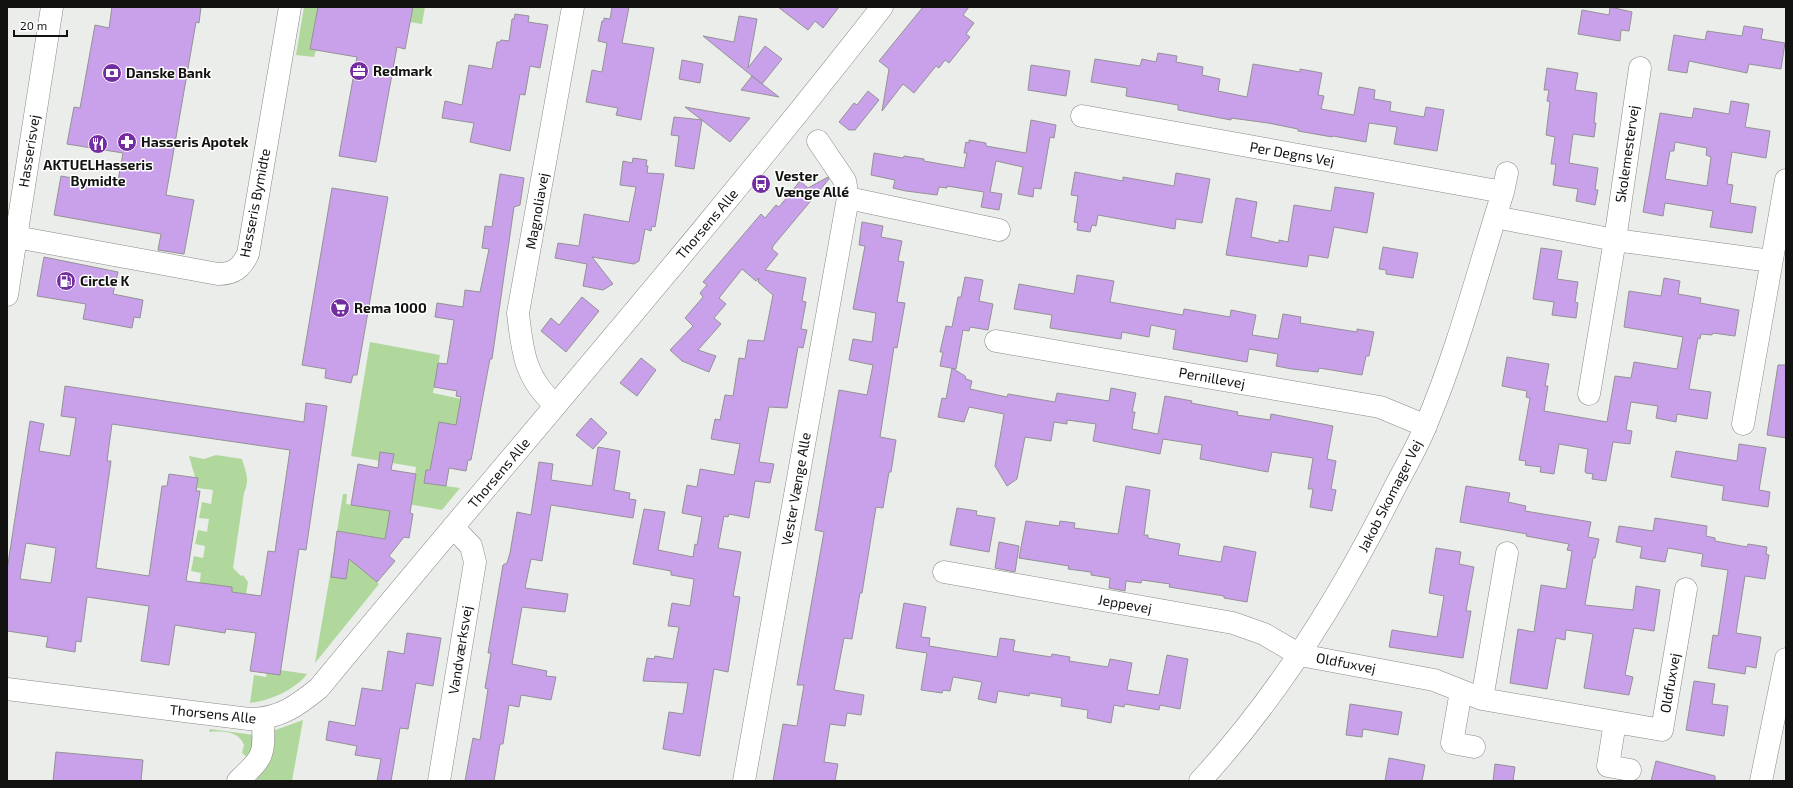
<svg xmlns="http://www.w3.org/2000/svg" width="1793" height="788" viewBox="0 0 1793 788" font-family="'Exo 2',sans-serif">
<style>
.green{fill:#b0d89c}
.building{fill:#c9a0ea;stroke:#949296;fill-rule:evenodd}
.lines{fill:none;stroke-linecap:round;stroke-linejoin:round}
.minor-casing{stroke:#878a86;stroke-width:23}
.minor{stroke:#fff;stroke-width:22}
.labels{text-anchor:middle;stroke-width:3;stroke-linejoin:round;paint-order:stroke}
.poi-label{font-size:14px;font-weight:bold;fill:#121311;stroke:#fff;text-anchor:start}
.street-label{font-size:14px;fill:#121311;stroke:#fff}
</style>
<rect width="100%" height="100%" fill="#eaede9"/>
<path class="green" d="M304 7H318L310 48 316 50 314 57 296 55Z
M413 7H425L422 24 410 22Z
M370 342 440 355 433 393 461 399 456 427 445 441 435 439 433 451 437 452 433 471 426 470 424 483 460 488 442 510 391 501 412 499 416 467 351 456Z
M216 455 242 459C246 473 250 479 244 493L233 568 241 576 243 575 248 582 246 594 232 592V587L207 584 199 587 201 573 191 571 194 556 203 558 205 546 195 544 198 530 207 532 209 519 199 518 202 502 211 504 213 490 197 488 198 478 195 477 189 456 204 459Z
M343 494H347L346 504 390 511 385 539 337 531Z
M334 552 357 554 360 567 379 584 315 663Z
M280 670 307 674C295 690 269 701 250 703L254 675 266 677 267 673 279 675Z
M303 720 292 781H256L265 764 270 732Z
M210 729 254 735 249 759 242 753 244 745C239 731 222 731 209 732Z"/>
<path class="building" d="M112 7H201L199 23 196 22 166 195 194 200 184 254 158 250 161 234 54 215 61 176 117 186 123 153 67 144 74 107 80 108 95 25 109 28Z
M318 7H413L405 49 397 47 376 162 339 156 357 57 310 49Z
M612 7H629L622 43 654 48 641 120 616 115 618 108 586 102 592 70 602 72 607 43 598 41 602 21H604V18L610 19Z
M778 7H839L823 28 815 21 808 30Z
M923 7H969L963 15 974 23 966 34 970 37 949 63 945 60 939 68 936 66 914 93 903 84 882 111 889 69 879 61Z
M1610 7 1632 12 1629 31 1621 30 1620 41 1578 34 1582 10 1609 15Z
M515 14 529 16 528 22 548 25 540 68 530 66 525 95 520 94 510 151 470 142 474 123 442 118 445 101 462 105 469 65 492 69 497 42H500L501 40 509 41 512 19H514Z
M739 16 757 19 748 68 765 46 782 59 762 84 703 36 734 42Z
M1744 26 1763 29 1761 39 1785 43 1781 69 1749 64 1747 73 1689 61 1687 73 1668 70 1674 35 1705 40 1707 31 1742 36Z
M1158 53 1177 56 1176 62 1203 67 1202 75 1220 79 1218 91 1247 97 1253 64 1300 72V69L1322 73 1318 95 1324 96 1321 109 1354 115 1359 87 1375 90 1374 99 1391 102 1390 111 1424 117 1426 107 1444 110 1437 151 1394 144 1397 127 1369 123 1366 142 1333 136 1332 137 1298 131V129L1268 123 1231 118V120L1178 110V105L1126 96 1127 88 1091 82 1095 59 1140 66 1142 59 1156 62Z
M682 60 703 64 700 83 679 79Z
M1031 65 1070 71 1066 96 1028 90Z
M1547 68 1578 73 1575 90 1597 93 1594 123H1596L1594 137 1573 134 1569 163 1598 168 1595 190H1598L1595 205 1576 201 1578 189 1553 185 1556 164H1551L1555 137 1546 135 1550 102 1547 101 1549 90H1544Z
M752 76 779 97 741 90Z
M868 91 879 100 855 130H849L839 122 854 103 857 105Z
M1731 101 1749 104 1745 127 1770 131 1766 158 1732 152 1727 184 1733 185 1730 203 1756 207 1752 233 1710 227 1713 211 1665 203 1663 216 1643 212 1660 113 1692 118 1694 108 1729 114ZM1675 142 1707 148 1706 155 1711 157 1707 186 1665 179 1670 151H1674Z
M685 107 719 113 750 118 730 142Z
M674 117 702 120 694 169 675 166 679 136 671 135Z
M1031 120 1056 125 1054 138 1050 137 1041 189 1034 188 1033 197 1018 194 1023 167 996 161 990 192 1002 194 999 210 981 207 984 192 947 186V188L939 187 937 195 906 191 893 188 895 180 871 175 874 153 903 158 904 156 924 159V161L964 168 967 153H964L966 142 969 143V140L986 143V146L1026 153Z
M633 158 647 160 646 166H648L647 173 664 174 655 227 652 226 651 231 645 229 639 261 634 264 592 257 613 284 603 290 583 286 587 264 555 258 558 243 579 246 584 214 629 222 636 187 620 185 623 161 632 163Z
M1075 172 1123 181V177L1174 186 1176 173 1210 179 1202 223 1176 219 1175 229 1098 215 1096 226 1092 225 1090 232 1077 230 1078 223 1074 222 1078 196 1071 195Z
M500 174 524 178 520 205 514 207 492 359H490L471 460H468L466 471 449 468 446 486 424 483 426 470H430L439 422 456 425 461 397 456 396 457 391 434 387 438 363 447 364 454 320 435 317 437 303 463 307 465 290 480 292 489 249 482 248 485 226 492 227Z
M828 177 829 179 773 246 772 249 778 254 765 270 806 278 802 301 806 302 801 329 807 330 803 348 798 347 787 408 769 407 759 462 774 464 770 483 755 481 749 518 729 514 728 517 724 516 718 548 741 552 733 596 740 597 728 672 714 669 700 756 663 749 669 712 683 714 688 683 643 681 647 658 654 659 655 656 673 659 679 627 668 626 672 603 690 606 694 579 671 575V571L633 564 644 509 665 512 658 550 693 557 695 544 697 545 702 517 682 513 687 485 697 487 700 469 734 475 740 444 711 439 715 419 720 420 725 395 733 396 739 358 745 359 748 340 764 341 773 295 758 282 759 278 756 281 742 269 719 298 726 304 714 318 721 324 698 350 716 356 709 372 682 361 670 350 693 326 685 318 703 297 700 293 707 285 703 282 761 214 765 218 776 205 779 207 800 181 808 188Z
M1335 187 1374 193 1367 233 1334 227 1328 258 1309 255 1307 267 1226 255 1236 198 1257 202 1251 237 1279 243V240L1288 242 1294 205 1331 211Z
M332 188 388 197 357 375H353L351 383 325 378 326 369 302 365Z
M862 222 883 226 881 237 902 241 898 261 904 262 897 302 905 303 897 348 894 347 880 437 896 440 891 472H889L883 508 876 507 862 593H860L852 639 844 638 834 690 864 695 861 715 847 713 845 726 830 724 824 762 838 764 835 781H773L783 724 797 726 804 685H797L824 532 815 530 839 390 867 395 873 365 849 360 853 339 872 342 876 313 853 309 865 246 859 245Z
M1383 247 1418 253 1413 278 1386 274V270L1379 269Z
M1541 248 1562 251 1557 279 1578 282 1575 302 1578 303 1576 318 1552 315 1554 302 1533 299Z
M44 257 118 272 113 294 143 300 140 318 134 317 132 328 83 319 86 304 37 296Z
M1077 275 1114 281 1110 302 1183 315 1184 309 1230 317 1231 310 1256 315 1252 335 1278 339 1283 314 1301 317 1300 323 1357 332V329L1374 332 1369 356H1366L1362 375 1319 368 1318 372 1292 369 1276 366 1278 354 1249 349 1247 362 1173 349 1176 330 1151 325 1149 337 1122 332 1121 339 1050 328 1052 315 1014 309 1019 284 1074 294Z
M965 277 983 280 979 301 993 304 988 330 970 327 969 331 963 330 956 369 940 366 943 352H940L946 326 952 327 958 297H961Z
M1664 278 1680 281 1678 294 1701 298 1700 303 1739 310 1735 336 1713 333 1712 335 1701 334 1700 339 1698 338 1689 389 1711 392 1707 419 1677 414 1676 422 1656 418 1658 406 1631 402 1626 430 1632 431 1630 444 1613 442 1606 481 1592 479 1593 474 1586 473 1585 471 1588 449 1559 444 1554 474 1540 472 1541 467 1525 465 1526 461 1519 460 1530 398 1526 397 1527 391 1502 386 1507 357 1549 364 1545 386H1548L1544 411 1607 422 1615 376 1631 378 1634 362 1677 369 1683 337 1624 327 1629 291 1661 296Z
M582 297 599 311 566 352 541 331 551 318 559 325Z
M641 358 656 370 637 396 620 383Z
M1778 365H1786V438L1767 435Z
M952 368 965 376 966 379 972 381 970 389 1007 397 1008 394 1055 402 1057 393 1109 401 1111 388 1136 393 1132 412H1135L1132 429 1158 434 1165 396 1192 401 1191 403 1238 412 1237 415 1270 420 1271 414 1333 426 1327 459 1336 461 1331 489 1336 490 1332 511 1310 507 1313 489H1308L1313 458 1272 452 1268 472 1200 459 1202 445 1163 439 1160 454 1093 441 1096 424 1067 420V424L1054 422 1051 441 1025 437 1017 479 1007 486 995 466 1004 414 969 407 964 422 938 417 942 398 946 399Z
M65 386 304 422 306 403 327 406 306 550 299 549 280 675 250 671 256 633 226 629 225 633 175 625 169 665 141 661 149 606 87 597 81 642 76 641 75 652 46 647 48 637 7 631V570L30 421 44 424 39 451 70 456 76 418 61 416ZM112 424 290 450 275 552 268 551 261 596 232 592V587L186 581 200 491H196L198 478 169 474 167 486H162L149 576 96 568 111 461H107ZM26 543 56 548 51 583 20 579Z
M591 418 607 433 593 449 576 435Z
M1739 444 1766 448 1759 490 1770 492 1768 507 1722 500 1724 486 1671 477 1676 451 1737 461Z
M598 447 620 451 614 490 630 493 629 499 636 500 633 518 551 505 542 561 531 559 525 588 568 594 565 612 522 607 512 664 547 671 546 676 556 677 551 700 521 695 519 707 509 705 503 744H500L494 781H465L473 738 480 740 488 689 485 688 491 653H488L494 618 503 565 507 563 510 553 517 512 531 515 539 462 553 464 551 480 592 486Z
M380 452 394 454 391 470 416 474 410 513 413 514 409 538 404 537 389 556 395 561 377 582 349 559 346 579 331 577 337 531 385 539 390 511 351 505 358 464 378 468Z
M1126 486 1150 490 1144 535H1148V538L1180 544 1178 555 1221 562 1224 546 1256 552 1247 602 1224 598V596L1169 587 1170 584 1142 580 1141 583 1126 581 1125 591 1109 588 1110 578 1091 575V572L1068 569 1069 566 1019 558 1026 521 1059 526 1060 521 1075 523 1074 528 1118 534Z
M1466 486 1510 493 1508 502 1526 506 1525 511 1591 522 1588 537 1599 539 1595 558H1593L1585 605 1633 610 1636 586 1660 590 1654 631 1634 628 1625 675 1633 677 1629 695 1584 688 1593 634 1566 630 1565 640 1556 638 1547 689 1510 683 1518 629 1534 632 1541 585 1566 589 1572 551 1567 550 1569 544 1526 536 1527 534 1460 522Z
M957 508 977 511 976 515 995 518 989 552 950 545Z
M1655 518 1707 526 1706 536 1715 538V541L1747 547 1748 544 1767 547 1766 554 1769 555 1765 579 1745 576 1736 633 1761 637 1756 668 1746 666 1745 674 1708 668 1713 635 1718 636 1728 570 1701 566 1703 554 1668 548 1665 562 1640 558 1642 547 1616 542 1619 526 1653 531Z
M999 542 1019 546 1015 572 995 568Z
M1436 548 1461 552 1459 564 1474 567 1466 611H1471L1463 658 1389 647 1392 630 1437 637 1444 596 1429 593Z
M904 603 926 607 921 637 930 638 929 646 997 657 1000 638 1015 640 1013 651 1051 657 1052 654 1070 657 1069 661 1108 667 1110 659 1132 663 1127 690 1159 695 1167 655 1188 659 1180 709 1160 705 1159 710 1125 704 1124 707 1114 705 1111 723 1087 718 1088 710 1061 706 1062 698 1030 693 1029 696 998 691 996 703 978 699 982 682 953 677 950 691 943 690 942 693 921 690 927 653 896 648Z
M407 633 441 638 433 686 416 683 408 729 400 728 391 781H377L381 759 355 755 357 746 326 740 329 721 355 726 362 688 382 691 388 651 404 654Z
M1694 681 1715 684 1712 704 1728 706 1724 736 1686 730Z
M1350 704 1402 712 1398 735 1363 729 1362 737 1346 735Z
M56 752 143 760 141 781H53Z
M1389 758 1425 765 1422 781H1385Z
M1656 761 1715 776V781H1651Z
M1495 764 1515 767 1513 781H1493Z"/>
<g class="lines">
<defs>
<path id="minor" d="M1082 116 1503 192
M848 198 999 230
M1495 217 1615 240 1771 261
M16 237 218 274C234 274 241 268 248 254L290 7
M7 295 52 7
M996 341 1380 407 1426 426
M1589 394 1615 240 1640 68
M556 405C525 380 522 350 518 313L573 7
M1743 424 1786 180
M944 572 1233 623 1264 634 1300 655 1434 680 1482 699 1662 730 1686 589
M7 689 249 719C279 719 297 706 319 688 506 461 701 239 882 7
M1461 691 1452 743 1474 747
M1482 699 1507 553
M1615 722 1608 766 1630 770
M238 781C265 756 264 755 263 719
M439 781 475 562 471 546 453 527
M744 781 848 198 845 181 818 141
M1200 781C1278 697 1342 593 1393 491 1404 469 1417 448 1426 425 1458 350 1478 270 1503 192L1507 173
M1761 781 1786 659"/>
</defs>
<use href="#minor" class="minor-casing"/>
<use href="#minor" class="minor"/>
</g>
<defs>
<symbol id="office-disc" viewBox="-11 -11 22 22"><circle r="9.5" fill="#742da0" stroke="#fff"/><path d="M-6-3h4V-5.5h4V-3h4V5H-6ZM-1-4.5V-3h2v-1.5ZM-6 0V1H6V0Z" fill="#fff"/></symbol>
<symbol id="bank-disc" viewBox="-11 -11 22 22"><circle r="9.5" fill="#742da0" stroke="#fff"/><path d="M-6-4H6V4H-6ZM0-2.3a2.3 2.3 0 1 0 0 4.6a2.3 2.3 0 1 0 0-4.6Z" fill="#fff"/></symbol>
<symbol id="pharmacy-disc" viewBox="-11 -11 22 22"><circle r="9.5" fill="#742da0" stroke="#fff"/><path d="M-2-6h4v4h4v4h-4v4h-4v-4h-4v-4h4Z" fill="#fff"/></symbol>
<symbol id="restaurant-disc" viewBox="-11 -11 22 22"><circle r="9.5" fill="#742da0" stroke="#fff"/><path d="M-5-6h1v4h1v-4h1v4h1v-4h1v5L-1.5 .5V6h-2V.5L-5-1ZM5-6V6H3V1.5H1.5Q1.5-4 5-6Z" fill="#fff"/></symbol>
<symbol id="bus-disc" viewBox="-11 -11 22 22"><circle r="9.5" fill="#742da0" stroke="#fff"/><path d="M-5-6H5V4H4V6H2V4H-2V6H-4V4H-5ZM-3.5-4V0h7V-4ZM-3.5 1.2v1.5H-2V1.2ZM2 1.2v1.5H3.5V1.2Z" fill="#fff"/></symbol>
<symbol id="fuel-disc" viewBox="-11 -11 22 22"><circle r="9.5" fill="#742da0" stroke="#fff"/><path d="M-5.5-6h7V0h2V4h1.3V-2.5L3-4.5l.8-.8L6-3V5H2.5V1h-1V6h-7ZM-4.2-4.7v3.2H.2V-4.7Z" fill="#fff"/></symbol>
<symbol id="supermarket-disc" viewBox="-11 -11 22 22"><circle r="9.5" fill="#742da0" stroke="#fff"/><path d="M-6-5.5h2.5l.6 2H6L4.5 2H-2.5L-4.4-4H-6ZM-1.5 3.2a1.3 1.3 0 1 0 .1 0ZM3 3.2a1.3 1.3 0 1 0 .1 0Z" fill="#fff"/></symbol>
</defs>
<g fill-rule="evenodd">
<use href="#office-disc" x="348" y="60" width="22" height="22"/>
<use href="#bank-disc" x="101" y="62" width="22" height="22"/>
<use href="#pharmacy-disc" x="116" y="131" width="22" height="22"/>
<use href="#restaurant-disc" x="87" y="133" width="22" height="22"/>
<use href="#bus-disc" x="750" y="173" width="22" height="22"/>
<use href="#fuel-disc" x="55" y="270" width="22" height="22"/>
<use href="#supermarket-disc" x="329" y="297" width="22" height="22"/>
</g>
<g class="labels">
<g class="poi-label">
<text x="373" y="76">Redmark</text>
<text x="126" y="78">Danske Bank</text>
<text x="141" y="147">Hasseris Apotek</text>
<text x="98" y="170" text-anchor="middle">AKTUELHasseris<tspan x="98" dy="16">Bymidte</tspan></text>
<text x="775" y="181">Vester<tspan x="775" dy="16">Vænge Allé</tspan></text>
<text x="80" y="286">Circle K</text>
<text x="354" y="313">Rema 1000</text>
</g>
<g class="street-label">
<text transform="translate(29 151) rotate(-81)" y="5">Hasserisvej</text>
<text transform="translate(1292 154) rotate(10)" y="5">Per Degns Vej</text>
<text transform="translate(1627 154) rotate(-82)" y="5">Skolemestervej</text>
<text transform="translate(255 203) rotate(-79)" y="5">Hasseris Bymidte</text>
<text transform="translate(537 211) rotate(-80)" y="5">Magnoliavej</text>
<text transform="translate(707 224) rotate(-50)" y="5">Thorsens Alle</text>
<text transform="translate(1212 378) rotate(10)" y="5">Pernillevej</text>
<text transform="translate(499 473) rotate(-50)" y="5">Thorsens Alle</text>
<text transform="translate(796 489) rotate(-80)" y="5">Vester Vænge Alle</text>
<text transform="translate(1390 496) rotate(-63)" y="5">Jakob Skomager Vej</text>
<text transform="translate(1125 604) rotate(10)" y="5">Jeppevej</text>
<text transform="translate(460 650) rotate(-81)" y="5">Vandværksvej</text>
<text transform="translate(1346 663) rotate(11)" y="5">Oldfuxvej</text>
<text transform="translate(1670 683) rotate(-80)" y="5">Oldfuxvej</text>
<text transform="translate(213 714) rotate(6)" y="5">Thorsens Alle</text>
</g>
</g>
<rect width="1793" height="788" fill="none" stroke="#121311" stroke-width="16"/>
<path d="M14 30v6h53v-6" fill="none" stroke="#121311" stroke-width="2"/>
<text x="20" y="30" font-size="12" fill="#121311" stroke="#ffffff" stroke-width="3" paint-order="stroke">20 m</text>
</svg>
